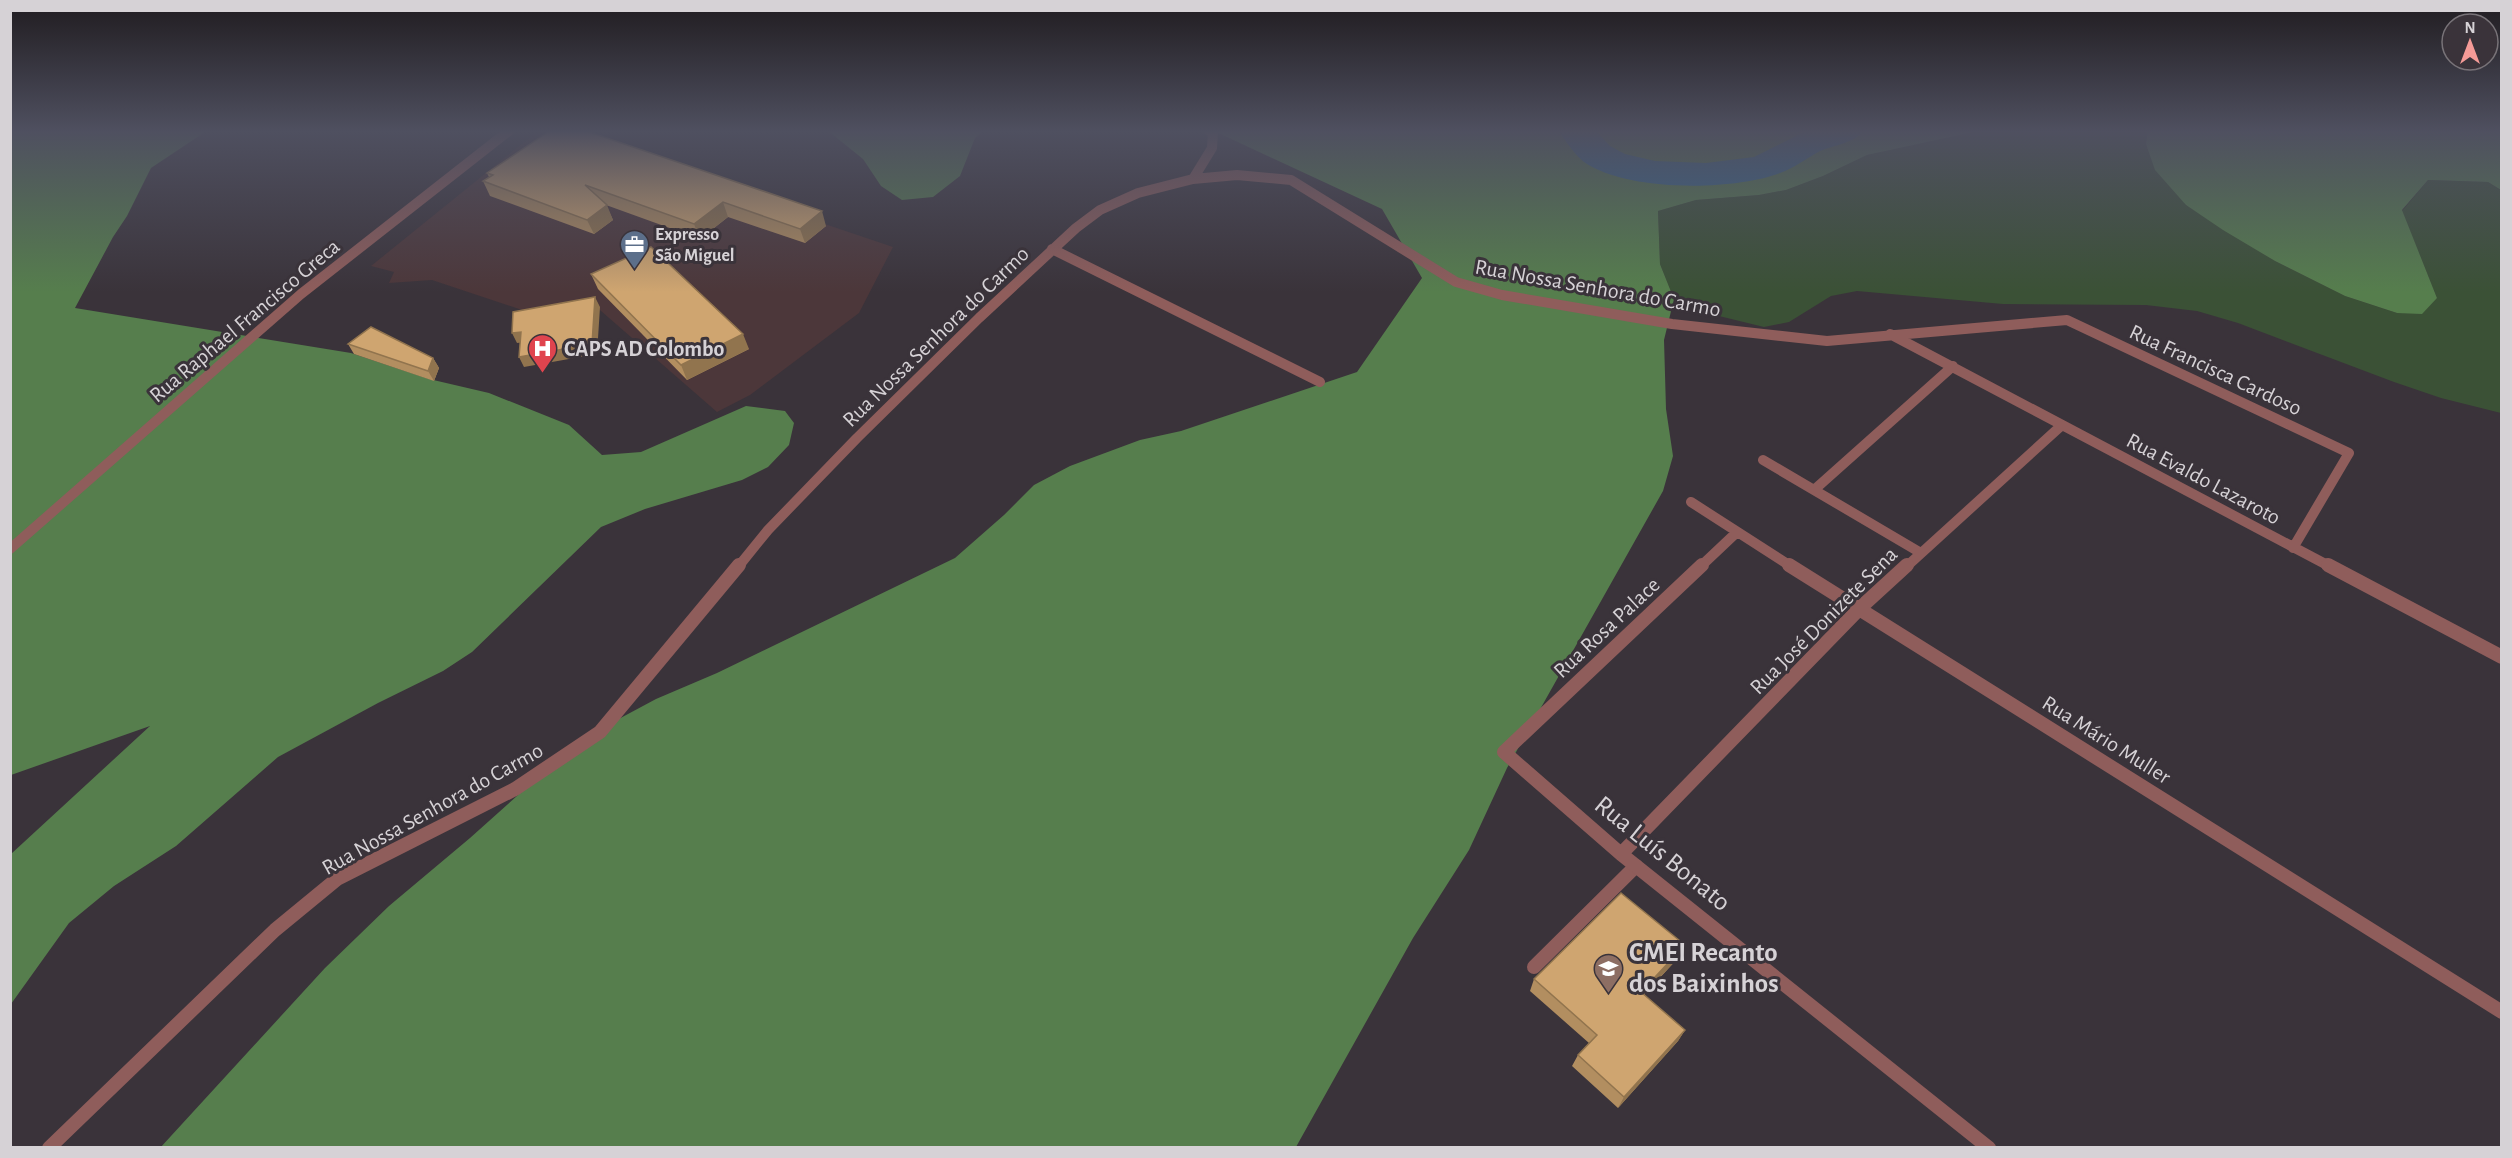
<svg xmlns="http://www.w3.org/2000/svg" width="2512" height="1158" viewBox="0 0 2512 1158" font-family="'Alegreya Sans',sans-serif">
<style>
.industrial{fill:#4c373a}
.green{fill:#3b5136}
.forest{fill:#567e4d}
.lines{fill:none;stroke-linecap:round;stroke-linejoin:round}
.river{fill:#346992;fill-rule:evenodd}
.lane{stroke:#8f5d5b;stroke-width:14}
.street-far1{stroke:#8f5d5b;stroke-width:10}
.street{stroke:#8f5d5b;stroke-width:14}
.wall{fill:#b28e60}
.shaded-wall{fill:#91744e}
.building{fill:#cfa570;stroke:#91744e;stroke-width:1.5}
.labels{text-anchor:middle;stroke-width:6;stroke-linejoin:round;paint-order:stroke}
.far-poi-label{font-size:18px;font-weight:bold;fill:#d6d2d6;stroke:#3a333a;text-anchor:start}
.street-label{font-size:22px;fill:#d6d2d6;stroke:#3a333a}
.poi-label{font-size:22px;font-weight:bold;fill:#d6d2d6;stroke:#3a333a;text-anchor:start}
.near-street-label{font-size:27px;fill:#d6d2d6;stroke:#3a333a}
.near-poi-label{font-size:27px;font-weight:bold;fill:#d6d2d6;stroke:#3a333a;text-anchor:start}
</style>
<rect width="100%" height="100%" fill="#3a333a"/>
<path class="industrial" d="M539 130 568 137 893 247 859 313 750 395 717 412 593 304 528 312 432 280 389 283 394 272 371 266Z"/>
<path class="green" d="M1983 130H2148L2146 144 2186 205 2275 261 2345 296 2397 313 2437 298 2402 211 2428 180 2488 182 2501 190V413L2441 398 2394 382 2238 323 2197 311 2146 305 2003 304 1857 291 1831 296 1789 322 1764 327 1719 316 1674 299 1660 264 1658 211 1696 200 1759 195 1786 190 1823 176 1867 155Z"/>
<path class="forest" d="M11 130H208L151 168 127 216 113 237 75 308 351 353 429 379 489 393 569 425 602 455 641 452 746 406 785 411 794 423 789 445 768 467 742 480 645 509 601 527 472 652 443 671 378 703 278 757 176 846 114 886 69 923 11 1004V854L150 726 11 775Z
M827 130H984L975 138 960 176 933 197 902 200 881 186 863 159Z
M1212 130H1983L1867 155 1823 176 1786 190 1759 195 1696 200 1658 211 1660 264 1674 299 1664 340 1666 409 1673 456 1663 491 1507 768 1469 850 1413 938 1296 1147 160 1148 325 968 389 906 470 838 557 760 600 729 656 699 717 673 955 558 1004 515 1034 485 1070 466 1140 440 1181 431 1357 372 1422 278 1382 209Z
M2148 130H2501V190L2488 182 2428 180 2402 210 2437 298 2422 314 2397 313 2345 296 2275 261 2223 230 2186 205 2155 170 2146 144Z"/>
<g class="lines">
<path class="river" d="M1558 130H1595L1610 146 1625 154 1655 161 1706 163 1754 157 1808 130H1864C1855 143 1834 145 1820 151 1807 158 1794 168 1780 173 1733 191 1627 192 1584 162 1574 154 1565 140 1558 130Z"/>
<path class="lane" d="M1534 967 1636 866"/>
<path class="street-far1" d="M1193 179 1212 148 1213 132 1208 130
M1052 249 1320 382
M1890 334 2331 567
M1763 460 1921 553
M1814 490 1953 366
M1691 502 1792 567
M10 549 301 294 510 130
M738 567 768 530 857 438 979 318 1076 228 1100 210 1138 193 1193 179 1237 175 1291 180 1456 282 1502 295 1672 324 1827 341 2067 320 2349 453 2293 548
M1700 567 1736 533
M1906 567 2062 425"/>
<path class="street" d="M1702 565 1504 752 1621 854 1989 1148
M1789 565 2502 1012
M2328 565 2502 657
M1621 854 1860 608 1907 565
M49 1148 275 930 337 879 515 789 600 732 739 565"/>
</g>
<path class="wall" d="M551 130 826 226 805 243 728 217 700 239 606 205 613 220 594 234 490 196 483 181 489 177 487 173Z
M591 274 749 349 687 380 598 289Z
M348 344 433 358 439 368 434 381 354 354Z
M1685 945 1679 957 1644 995 1685 1030 1678 1041 1618 1108 1572 1066 1578 1055 1589 1043 1530 991 1534 979Z"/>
<path class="shaded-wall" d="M723 202 728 217 700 239 694 224Z
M607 205 613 220 594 234 587 220Z
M822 211 826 226 805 243 800 229Z
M595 297 600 307 597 354 524 367 519 357Z
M521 332 526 342 517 343 512 333Z
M743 334 749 349 687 380 681 365Z
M433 358 439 368 434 381 428 371Z
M1685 945 1679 957 1635 1004 1641 992Z
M1685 1030 1678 1041 1618 1108 1624 1097Z"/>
<path class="building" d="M551 130H583L822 211 800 229 723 202 694 224 585 185 607 205 587 220 483 181 493 175 487 173Z
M651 247 743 334 681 365 591 274Z
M595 297 592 344 519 357 521 332 512 333 513 312Z
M371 327 433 358 428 371 348 344Z
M1621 893 1685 945 1641 992 1685 1030 1624 1097 1578 1055 1597 1035 1534 979Z"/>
<linearGradient id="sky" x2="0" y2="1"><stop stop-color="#201c20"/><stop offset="0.45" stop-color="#4f5060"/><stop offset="1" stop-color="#4f5060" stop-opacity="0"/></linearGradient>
<rect width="2512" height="292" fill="url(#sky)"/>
<defs>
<symbol id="office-pin" viewBox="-11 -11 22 30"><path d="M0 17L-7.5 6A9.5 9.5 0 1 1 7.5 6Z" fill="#5c6f8a" stroke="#3a333a"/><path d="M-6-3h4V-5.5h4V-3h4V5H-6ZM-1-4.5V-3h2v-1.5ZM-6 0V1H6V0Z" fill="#fff"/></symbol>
<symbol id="hospital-pin" viewBox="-11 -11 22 30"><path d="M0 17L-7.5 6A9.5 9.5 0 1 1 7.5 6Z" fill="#e0444e" stroke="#3a333a"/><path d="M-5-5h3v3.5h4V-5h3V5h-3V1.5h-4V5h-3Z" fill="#fff"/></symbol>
<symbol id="school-pin" viewBox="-11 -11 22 30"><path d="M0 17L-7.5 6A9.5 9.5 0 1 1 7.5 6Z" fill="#8d6e63" stroke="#3a333a"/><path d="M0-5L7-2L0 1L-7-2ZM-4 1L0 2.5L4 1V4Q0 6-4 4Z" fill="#fff"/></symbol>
</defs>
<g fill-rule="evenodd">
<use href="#office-pin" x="618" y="228" width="33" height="45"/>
<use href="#hospital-pin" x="526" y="332" width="33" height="45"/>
<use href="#school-pin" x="1592" y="952" width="33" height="45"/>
</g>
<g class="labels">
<g class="far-poi-label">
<text x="655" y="240">Expresso<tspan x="655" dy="21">São Miguel</tspan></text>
</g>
<g class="street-label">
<text transform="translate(1598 287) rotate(10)" y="8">Rua Nossa Senhora do Carmo</text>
<text transform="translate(244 320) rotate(-40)" y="8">Rua Raphael Francisco Greca</text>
<text transform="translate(935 336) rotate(-44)" y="8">Rua Nossa Senhora do Carmo</text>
<text transform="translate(2216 369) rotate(25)" y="8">Rua Francisca Cardoso</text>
<text transform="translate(2204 478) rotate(28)" y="8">Rua Evaldo Lazaroto</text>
<text transform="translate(1823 620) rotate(-45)" y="8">Rua José Donizete Sena</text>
<text transform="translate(1606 627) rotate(-43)" y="8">Rua Rosa Palace</text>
<text transform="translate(2107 739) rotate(32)" y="8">Rua Mário Muller</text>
<text transform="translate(432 808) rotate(-29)" y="8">Rua Nossa Senhora do Carmo</text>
</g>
<g class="poi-label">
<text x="564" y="356">CAPS AD Colombo</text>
</g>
<g class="near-street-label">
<text transform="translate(1663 853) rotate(39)" y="9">Rua Luís Bonato</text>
</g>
<g class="near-poi-label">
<text x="1629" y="961">CMEI Recanto<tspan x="1629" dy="31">dos Baixinhos</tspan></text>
</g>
</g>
<rect width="2512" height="1158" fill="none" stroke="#d6d2d6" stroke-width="24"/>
<g transform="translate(2470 42)"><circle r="28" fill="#3a333a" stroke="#787378" stroke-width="1.5"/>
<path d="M0-4.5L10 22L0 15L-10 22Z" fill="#f59b97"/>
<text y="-9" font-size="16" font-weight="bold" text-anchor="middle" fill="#d6d2d6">N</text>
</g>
</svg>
